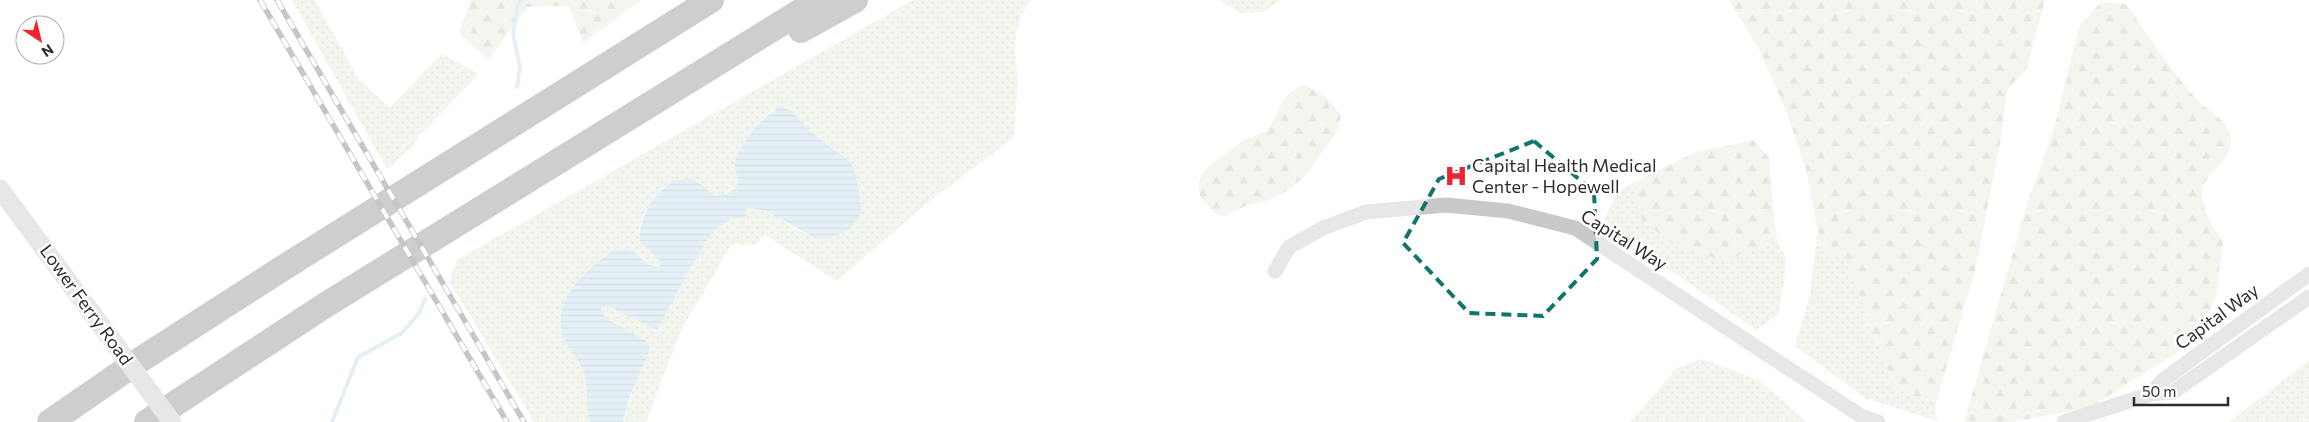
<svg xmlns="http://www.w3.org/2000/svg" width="2309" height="422" viewBox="0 0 2309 422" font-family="Commissioner,sans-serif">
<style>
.grass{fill:url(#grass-dots)}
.forest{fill:url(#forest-firs)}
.water{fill:url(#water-rules)}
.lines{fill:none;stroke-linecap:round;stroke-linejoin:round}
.stream{stroke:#c3dcec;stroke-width:4}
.minor{stroke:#c9c9c9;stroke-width:15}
.tertiary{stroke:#c9c9c9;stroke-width:19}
.motorway{stroke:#939393;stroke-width:26}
.rail-casing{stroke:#818181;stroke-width:5.5}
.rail{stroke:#fff;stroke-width:4;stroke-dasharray:11;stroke-linecap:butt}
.tertiary-bridge{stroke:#c9c9c9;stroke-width:19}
.marked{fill:none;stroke:#0f766e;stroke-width:4;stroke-dasharray:10 6;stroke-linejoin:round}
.labels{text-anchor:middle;stroke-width:5;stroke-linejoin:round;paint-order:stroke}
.poi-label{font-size:18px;fill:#2c2c2c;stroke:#fff;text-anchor:start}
.street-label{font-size:18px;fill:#2c2c2c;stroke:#fff}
</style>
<defs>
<pattern id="grass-dots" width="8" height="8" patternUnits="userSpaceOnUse" patternTransform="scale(1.25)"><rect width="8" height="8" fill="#e2ebd9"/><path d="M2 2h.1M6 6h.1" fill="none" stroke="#c2caba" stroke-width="1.8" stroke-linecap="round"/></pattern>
<pattern id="forest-firs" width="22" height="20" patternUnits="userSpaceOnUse" patternTransform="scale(1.25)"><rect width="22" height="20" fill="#e2ebd9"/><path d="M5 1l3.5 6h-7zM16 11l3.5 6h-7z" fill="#c2caba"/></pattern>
<pattern id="water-rules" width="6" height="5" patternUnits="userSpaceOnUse" patternTransform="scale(1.25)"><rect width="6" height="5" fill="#c3dcec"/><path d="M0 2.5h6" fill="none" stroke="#a8bdcb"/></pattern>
</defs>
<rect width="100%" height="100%" fill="#fff"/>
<path class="grass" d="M292 0H315L358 78 389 108 442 54 479 74 418 137 413 146 387 169Z
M913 0H1031L1022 14 1016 32 1015 52 1018 82 1014 137 921 208 837 281 765 235 755 245 732 244 682 328 646 422H623L648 342 606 318 602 313 601 308 608 306 657 330 692 265 713 231 731 219H741L747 207C787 210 813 262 853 225 854 206 860 178 849 161L806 128 787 107 781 106 769 113 743 147 735 163 738 184 730 193 715 196 693 180 680 179C660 195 635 211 640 241L660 259V266L649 264 628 249 615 252 590 269 581 364 585 379 590 422H534L449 281 457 260Z
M1219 0H1281L1264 12 1241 13Z
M1640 179 1634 200 1771 244 1776 237 1786 258 1784 283 1778 315 1756 330 1602 223 1619 191Z
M1817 234 1821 247 1848 264 1894 386 1935 406 1937 421 1865 398 1795 346 1810 295Z
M1703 359 1758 380 1807 422H1630L1677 368Z
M2309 361V422H2229Z"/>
<path class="forest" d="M471 0H641L583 43 569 6 527 7 488 60 459 33Z
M1729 0H2045L2027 68 2007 90 2001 137 1976 267 1935 406 1894 386 1848 264 1821 247 1806 170 1787 113 1760 51Z
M2101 2 2126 4C2146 32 2165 62 2187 88 2192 94 2198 102 2205 107 2215 116 2226 120 2230 134 2237 162 2202 171 2202 193 2202 211 2214 228 2223 242L2216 295 2201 337 2091 407 2014 422H1964L2028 201 2053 133 2079 27Z
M1303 85C1321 91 1330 100 1341 116L1336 133 1304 177 1287 191 1272 199 1243 207 1224 217 1214 213 1200 196 1198 184 1203 173 1212 164 1244 140 1267 131C1282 113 1276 97 1303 85Z
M1753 140 1769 157 1776 237 1771 244 1723 261 1675 245 1643 222 1634 200 1640 179 1696 152Z"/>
<path class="water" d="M782 106 792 111 806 128 849 161 853 167C856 179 860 194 861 206 861 228 836 239 817 239L766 211 747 207 745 218 731 219 713 231 692 265 657 330 608 306 601 308 602 313 606 318 648 342 650 349 630 396 623 422H590C586 406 588 389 584 373 581 361 570 352 565 340 552 312 570 286 591 268 599 261 613 249 624 249 636 248 645 269 660 266L659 259 640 241C636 218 665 171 693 180 700 182 708 191 715 196L730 193 738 184C738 177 735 170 735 164 737 148 767 111 782 106Z"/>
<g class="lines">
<path class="stream" d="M517 87 520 67 513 34 517 9 521 0
M332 422 358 357 402 333 419 313 425 299"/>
<path class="minor" d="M1275 271 1289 247 1323 228 1366 212 1446 205 1508 211 1575 228 1861 416 1878 422
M2151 394 2163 380 2309 274
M2064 422 2151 394 2173 392 2309 297"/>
<path class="tertiary" d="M0 189 117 347"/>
<path class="motorway" d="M801 30 855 0
M50 422 137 362 283 268 711 0
M147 422 324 306 819 0"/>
<defs>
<path id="rail" d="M260 0 507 422
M277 0 524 422"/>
</defs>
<use href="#rail" class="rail-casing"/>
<use href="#rail" class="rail"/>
<path class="tertiary-bridge" d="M117 347 172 422"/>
</g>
<path d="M0 0H2309V422H0ZM1534 141 1594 192 1597 259 1543 316 1469 313 1403 243 1439 179Z" fill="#fff" fill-opacity=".55" fill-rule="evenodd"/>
<path class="marked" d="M1534 141 1594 192 1597 259 1543 316 1469 313 1403 243 1439 179Z"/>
<defs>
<symbol id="hospital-bare" viewBox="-9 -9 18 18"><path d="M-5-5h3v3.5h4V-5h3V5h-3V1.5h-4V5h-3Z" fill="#ed242f" stroke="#fff" stroke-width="2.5" paint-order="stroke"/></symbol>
</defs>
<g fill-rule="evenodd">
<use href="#hospital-bare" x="1440" y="160" width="32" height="32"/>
</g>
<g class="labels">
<g class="poi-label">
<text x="1472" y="172">Capital Health Medical<tspan x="1472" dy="21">Center - Hopewell</tspan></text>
</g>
<g class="street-label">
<text transform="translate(1624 240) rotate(32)" y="6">Capital Way</text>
<text transform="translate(86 305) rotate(54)" y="6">Lower Ferry Road</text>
<text transform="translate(2217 317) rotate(-36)" y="6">Capital Way</text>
</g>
</g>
<g transform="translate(40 40) rotate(145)"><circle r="24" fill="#ffffff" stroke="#ababab"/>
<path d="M0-4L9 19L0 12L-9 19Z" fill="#ed242f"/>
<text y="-8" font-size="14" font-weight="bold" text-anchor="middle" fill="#2c2c2c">N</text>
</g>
<path d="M2134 397v8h94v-8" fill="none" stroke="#2c2c2c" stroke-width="2.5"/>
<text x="2142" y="397" font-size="15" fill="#2c2c2c" stroke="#ffffff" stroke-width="4" paint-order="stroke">50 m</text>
</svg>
